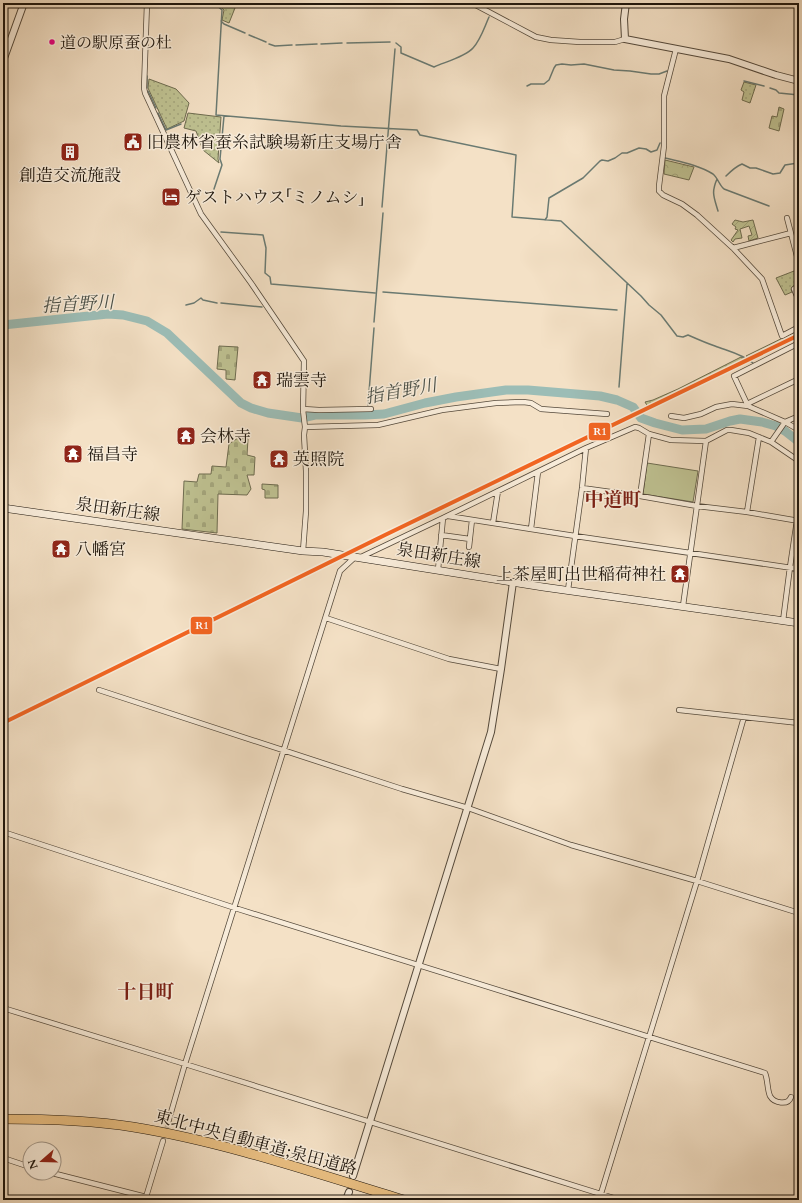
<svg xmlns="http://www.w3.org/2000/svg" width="802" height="1203" viewBox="0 0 802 1203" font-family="Cardo,'Noto Serif JP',serif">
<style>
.grass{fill:url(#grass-dots);stroke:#6e6c50}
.forest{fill:url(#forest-crowns);stroke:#6e6c50}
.cemetery{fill:url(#cemetery-stones);stroke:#6e6c50}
.park{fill:#bfc292;stroke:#6e6c50}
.garden{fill:url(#garden-furrows);stroke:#6e6c50}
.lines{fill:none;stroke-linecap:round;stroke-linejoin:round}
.stream{stroke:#6a7a72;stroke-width:1.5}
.river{stroke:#9cbdb6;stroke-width:9}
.minor-tunnel{stroke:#c9b8a1;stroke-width:4.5;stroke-dasharray:4.5 2;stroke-linecap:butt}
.minor-casing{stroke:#54493b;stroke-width:6}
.tertiary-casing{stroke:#54493b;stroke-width:8}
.secondary-casing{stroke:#1e160d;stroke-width:8}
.motorway-casing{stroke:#1e160d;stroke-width:10}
.minor{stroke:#f8ecda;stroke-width:4.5}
.tertiary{stroke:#f8ecda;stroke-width:6}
.secondary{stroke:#f8ecda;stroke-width:7}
.motorway{stroke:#eac083;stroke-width:9}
.rail-1-casing{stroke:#f8ecda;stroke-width:7}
.rail-1{stroke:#f26522;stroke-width:4}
.bus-dot{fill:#e5007d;stroke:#f8ecda;stroke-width:1.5}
.labels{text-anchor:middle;stroke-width:3;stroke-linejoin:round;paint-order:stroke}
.bus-label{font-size:16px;fill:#1e160d;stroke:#f8ecda;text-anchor:start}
.poi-label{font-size:17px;fill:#1e160d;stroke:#f8ecda;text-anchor:start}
.street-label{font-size:17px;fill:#1e160d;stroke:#f8ecda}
.water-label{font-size:18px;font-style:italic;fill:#4a5048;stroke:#f8ecda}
.quarter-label{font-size:19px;font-weight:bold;fill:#7a1f14;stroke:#f8ecda}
.line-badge{stroke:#f8ecda;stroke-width:1.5}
.badge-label{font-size:11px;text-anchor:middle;font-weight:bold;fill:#fff}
</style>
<defs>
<pattern id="grass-dots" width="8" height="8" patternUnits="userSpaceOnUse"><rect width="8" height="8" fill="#bfc292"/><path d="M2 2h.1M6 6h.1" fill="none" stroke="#a4a67d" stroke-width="1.8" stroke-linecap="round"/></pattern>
<pattern id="forest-crowns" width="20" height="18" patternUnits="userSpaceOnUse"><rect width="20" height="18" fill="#bfc292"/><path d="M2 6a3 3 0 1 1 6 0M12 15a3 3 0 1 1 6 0" fill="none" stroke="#a4a67d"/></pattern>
<pattern id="cemetery-stones" width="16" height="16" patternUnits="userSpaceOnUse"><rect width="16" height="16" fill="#bfc292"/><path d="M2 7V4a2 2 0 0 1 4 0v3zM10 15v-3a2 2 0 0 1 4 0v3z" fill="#a4a67d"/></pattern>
<pattern id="garden-furrows" width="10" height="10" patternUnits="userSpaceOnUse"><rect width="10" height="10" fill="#bfc292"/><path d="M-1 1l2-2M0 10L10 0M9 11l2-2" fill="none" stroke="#a4a67d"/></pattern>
</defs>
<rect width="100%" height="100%" fill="#f4e1c6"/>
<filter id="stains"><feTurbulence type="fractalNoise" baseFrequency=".005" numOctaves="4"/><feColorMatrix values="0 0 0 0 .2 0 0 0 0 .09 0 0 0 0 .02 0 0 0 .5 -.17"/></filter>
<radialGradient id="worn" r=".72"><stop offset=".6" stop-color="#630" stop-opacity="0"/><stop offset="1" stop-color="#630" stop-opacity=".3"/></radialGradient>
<path class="grass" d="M216 3H237L229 23 222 20 224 10Z
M149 79 176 89 189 103 184 121 167 129 148 88Z
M744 82 756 85 750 103 742 100 744 92 741 90Z
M188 113 221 117 218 159 219 163 203 150 196 131 184 128Z
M794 271 796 278 799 277C799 284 793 284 791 289L792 292 785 295 776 278Z
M799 330V333L749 358 746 356Z
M741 357 745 359 648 407 645 402 653 400 678 389Z"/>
<path class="forest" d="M665 160 694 167 689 180 664 174Z"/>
<path class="cemetery" d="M779 107 784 109 779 131 769 128 772 116 777 117Z
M219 346 238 347 235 380 226 379V370L217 369Z
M238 438 248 439 247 455 255 457 254 475H247L251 489 247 495 218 494 217 533 182 529 184 481 197 482 199 474H211L212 466 226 467 229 444Z
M262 484 278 485V498H265V490L262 489Z"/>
<path class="park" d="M647 463 698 471 693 502 643 494Z"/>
<path class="garden" d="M735 220 743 222 753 220 758 238 749 241 748 236 752 235 749 226 740 229 742 238 735 239 733 242 731 240 738 230 735 229 736 227 732 224Z"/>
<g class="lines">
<path class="stream" d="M214 3 222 10 216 115 341 126 417 130 420 135 516 155 512 217 561 221 641 296 649 305 661 315 677 336 683 337 688 335C697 339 706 343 715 346 728 351 742 354 753 363
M221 21 224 24 245 33
M249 35 266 42
M347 43 390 42
M396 43 401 47V53L434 67C445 62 465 57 473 48 481 39 484 28 489 17
M269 44 275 46 292 45
M321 44 342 43
M296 45 317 44
M744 81 764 86
M527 86 531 84H544L549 80 554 68 556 65 562 64 571 65 584 64 614 70 630 71 651 74H659L667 71
M147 88V76
M770 88 776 90 779 93 799 95
M148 91 156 108
M158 113 166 130 181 124
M665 158C681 162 699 165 713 174 718 178 719 185 724 189L769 206
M726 176C731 171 737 166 742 164L750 168H756L773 174 780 173 785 165 798 163
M717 179C711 193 714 197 718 211
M214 189 222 165 220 159 224 116
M382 207 395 49
M545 220 547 217 549 198 583 178 600 161 602 160 608 161 615 158 622 153H627L639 148 646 149 651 152 657 150 660 143
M221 232 263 235 266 248 265 273 270 277 271 284 375 293
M383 292 617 310
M221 303 262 307
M186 305 194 303 201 298 203 300 217 303
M374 322 383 213
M619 387 627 284
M368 405 374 328"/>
<path class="river" d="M3 325 108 314 123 315 147 321 167 333 241 403 251 408 268 413 302 418 315 415H365L384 414 425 403 456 397 506 390H528L600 396 617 400 633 407 641 418 655 423 682 430 706 429 730 421 740 419 762 422 776 426 785 431 799 442"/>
<path class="minor-tunnel" d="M163 1141 168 1123"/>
<defs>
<path id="minor" d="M147 3 144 88 145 93 201 214 251 283 304 361 303 410 305 427 304 435 306 471V511L303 551
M472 3 536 37 551 40 580 42H615L625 39
M676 49 664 96V146L659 186V191L663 195 682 204 697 215 733 248 762 279 782 336 799 327
M787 218 799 264
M733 248 791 233
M799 286 794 289 799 301
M747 404 799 379
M748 406 734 376 799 343
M303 409 319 410 371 409
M671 416 684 418 701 414 716 407 732 404 748 406 785 422 799 430
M785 422 799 416
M305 427 378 425 442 410 496 403 523 402 531 403 541 409 607 414
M771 442 785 422
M582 488 640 496 697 506 747 512 799 521
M640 496 649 434
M747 512 759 437
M448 516 575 536 799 569
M493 523 498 491
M531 529 538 472
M441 535 470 539
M469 547 472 520
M361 557 443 518 586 448 635 427 639 428 649 434 671 440 706 441 727 430H731L749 433 771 442 799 461
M438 570 443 518
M568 590 582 488 586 448
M683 606 706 441
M326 618 449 659 501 669
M783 621 790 567 799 507
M99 690 402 789 468 808 571 845 697 881 799 913
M679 710 799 723
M3 832 235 908 765 1073C768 1080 767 1089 770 1096 774 1103 788 1106 791 1097
M3 1008 185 1064 620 1200
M168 1123 185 1064 340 571 355 557
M3 1158 30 1167
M52 1173 158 1200
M146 1197 163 1141
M599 1200 697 881 744 717"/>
<path id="tertiary" d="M626 3 624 19 625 39 729 59 776 75 799 81
M3 61 24 3
M353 1176 491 732 501 669 513 582
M346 1200 349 1192"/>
<path id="secondary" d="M3 508 303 551 323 552 543 587 799 623"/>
<path id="motorway" d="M3 1119C46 1119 90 1120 133 1127 225 1142 315 1173 404 1200"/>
</defs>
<use href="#minor" class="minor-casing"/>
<use href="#tertiary" class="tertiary-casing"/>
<use href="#secondary" class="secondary-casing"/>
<use href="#motorway" class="motorway-casing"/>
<use href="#minor" class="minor"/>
<use href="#tertiary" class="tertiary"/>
<use href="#secondary" class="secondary"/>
<use href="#motorway" class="motorway"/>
<defs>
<path id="rail-1" d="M3 723 385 535 799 335"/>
</defs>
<use href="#rail-1" class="rail-1-casing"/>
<use href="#rail-1" class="rail-1"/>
</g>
<defs>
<symbol id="civic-square" viewBox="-11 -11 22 22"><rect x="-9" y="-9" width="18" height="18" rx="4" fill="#8f2418" stroke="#f8ecda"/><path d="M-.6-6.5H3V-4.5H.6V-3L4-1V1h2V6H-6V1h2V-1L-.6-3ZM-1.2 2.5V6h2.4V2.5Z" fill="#fff"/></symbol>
<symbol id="building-square" viewBox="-11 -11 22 22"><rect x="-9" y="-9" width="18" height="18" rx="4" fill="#8f2418" stroke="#f8ecda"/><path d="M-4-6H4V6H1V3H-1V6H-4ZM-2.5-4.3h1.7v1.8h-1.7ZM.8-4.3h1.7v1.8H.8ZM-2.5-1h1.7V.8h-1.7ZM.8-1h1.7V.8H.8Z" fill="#fff"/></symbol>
<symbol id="hotel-square" viewBox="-11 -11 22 22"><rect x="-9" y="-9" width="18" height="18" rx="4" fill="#8f2418" stroke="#f8ecda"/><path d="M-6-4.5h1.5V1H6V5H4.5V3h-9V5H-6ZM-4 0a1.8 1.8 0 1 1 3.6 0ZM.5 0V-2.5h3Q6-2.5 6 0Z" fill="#fff"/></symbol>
<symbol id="temple-square" viewBox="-11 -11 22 22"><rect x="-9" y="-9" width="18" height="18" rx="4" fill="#8f2418" stroke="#f8ecda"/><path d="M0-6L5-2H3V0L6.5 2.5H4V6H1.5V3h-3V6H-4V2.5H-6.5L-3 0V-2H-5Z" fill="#fff"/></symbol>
</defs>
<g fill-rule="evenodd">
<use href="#civic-square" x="122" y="131" width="22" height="22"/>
<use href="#building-square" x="59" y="141" width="22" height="22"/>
<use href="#hotel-square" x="160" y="186" width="22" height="22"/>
<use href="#temple-square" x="251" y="369" width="22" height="22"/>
<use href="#temple-square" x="175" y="425" width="22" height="22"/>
<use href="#temple-square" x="62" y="443" width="22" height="22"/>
<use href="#temple-square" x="268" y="448" width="22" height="22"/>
<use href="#temple-square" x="50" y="538" width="22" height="22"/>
<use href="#temple-square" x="669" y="563" width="22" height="22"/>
</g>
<circle class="bus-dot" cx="52" cy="42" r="3.5"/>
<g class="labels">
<g class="bus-label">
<text x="60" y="48">道の駅原蚕の杜</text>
</g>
<g class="poi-label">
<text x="147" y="148">旧農林省蚕糸試験場新庄支場庁舎</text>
<text x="70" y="181" text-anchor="middle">創造交流施設</text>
<text x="185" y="203">ゲストハウス「ミノムシ」</text>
<text x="276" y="386">瑞雲寺</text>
<text x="200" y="442">会林寺</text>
<text x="87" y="460">福昌寺</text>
<text x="293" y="465">英照院</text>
<text x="75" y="555">八幡宮</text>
<text x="666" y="580" text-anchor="end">上茶屋町出世稲荷神社</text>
</g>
<g class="street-label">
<text transform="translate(118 509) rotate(8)" y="6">泉田新庄線</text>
<text transform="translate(439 555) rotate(9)" y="6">泉田新庄線</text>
<text transform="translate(256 1142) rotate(15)" y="6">東北中央自動車道;泉田道路</text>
</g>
<g class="water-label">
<text transform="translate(78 304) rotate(-3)" y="6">指首野川</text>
<text transform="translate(401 391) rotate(-10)" y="6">指首野川</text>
</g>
<g class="quarter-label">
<text x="613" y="506">中道町</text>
<text x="146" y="998">十日町</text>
</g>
</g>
<g class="line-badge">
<rect x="588" y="422" width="23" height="19" rx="4" fill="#f26522"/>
<rect x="190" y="616" width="23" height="19" rx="4" fill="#f26522"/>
</g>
<g class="badge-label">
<text x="600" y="435">R1</text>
<text x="202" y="629">R1</text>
</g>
<rect width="802" height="1203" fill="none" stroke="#f4e1c6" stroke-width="16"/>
<rect x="4" y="4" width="794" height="1195" fill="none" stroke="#1e160d" stroke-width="2"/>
<rect x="8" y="8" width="786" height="1187" fill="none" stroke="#1e160d"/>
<g transform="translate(42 1161) rotate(250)"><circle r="19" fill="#f8ecda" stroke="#a19688"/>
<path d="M0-3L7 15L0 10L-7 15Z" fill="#8f2418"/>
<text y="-6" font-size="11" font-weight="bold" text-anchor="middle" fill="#1e160d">N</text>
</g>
<rect width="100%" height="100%" filter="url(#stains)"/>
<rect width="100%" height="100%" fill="url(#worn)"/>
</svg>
